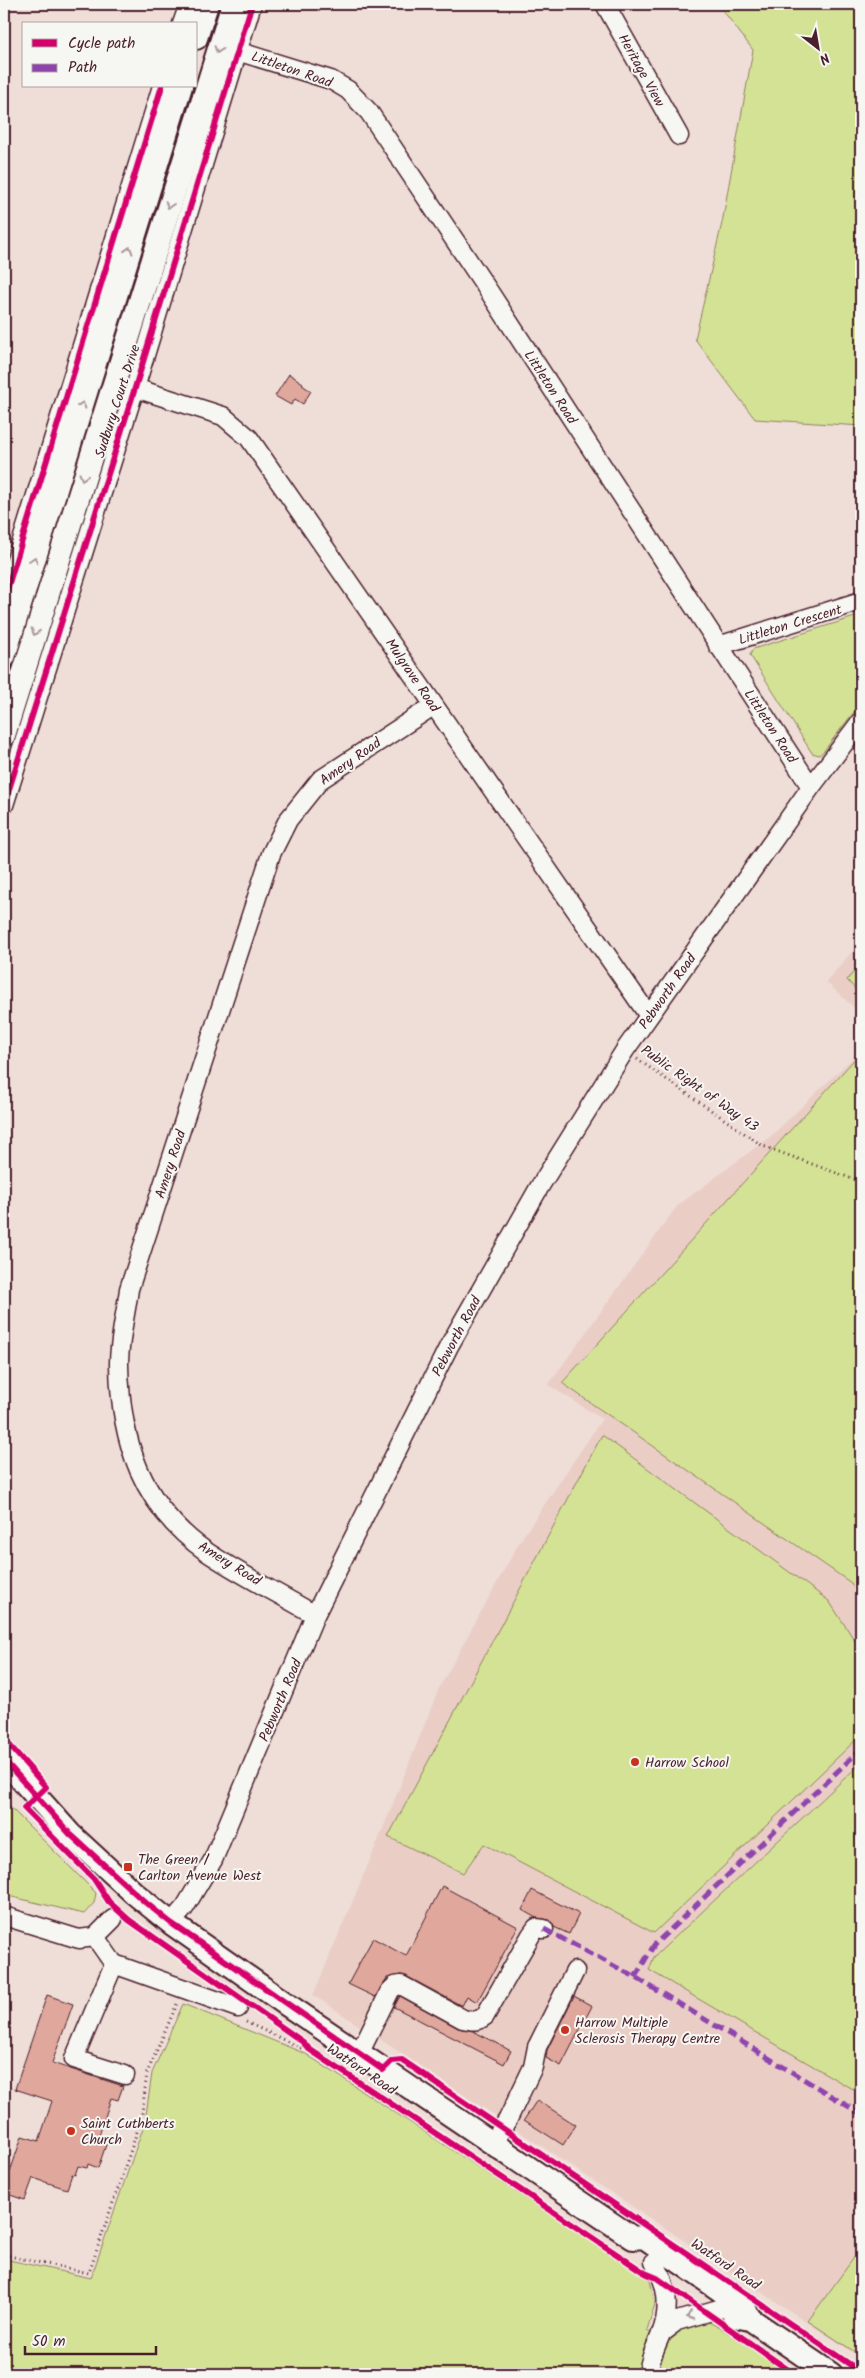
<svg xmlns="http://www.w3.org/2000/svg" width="865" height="2378" viewBox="0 0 865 2378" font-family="Kalam,sans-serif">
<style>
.built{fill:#eacec6}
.green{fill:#d4e295;stroke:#8f8060}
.building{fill:#e0a79c;stroke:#4a1f2b}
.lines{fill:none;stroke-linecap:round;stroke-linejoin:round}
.minor-casing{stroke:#4a1f2b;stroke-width:21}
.major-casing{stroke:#4a1f2b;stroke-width:26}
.path{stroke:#4a1f2b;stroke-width:3;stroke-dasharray:1 4;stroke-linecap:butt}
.minor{stroke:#f6f6f2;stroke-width:18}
.major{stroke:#f6f6f2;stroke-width:22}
.quiet{stroke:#8e44ad;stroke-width:5;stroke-dasharray:10 5;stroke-linecap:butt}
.cycleway-casing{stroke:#f6f6f2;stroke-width:9}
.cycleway{stroke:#d6006c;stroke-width:6}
.oneway{stroke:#a99598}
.poi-dot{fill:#c8321e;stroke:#f6f6f2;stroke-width:2}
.labels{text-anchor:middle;stroke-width:4;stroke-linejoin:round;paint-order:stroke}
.street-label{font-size:14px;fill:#4a1f2b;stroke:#f6f6f2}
.poi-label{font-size:14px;fill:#4a1f2b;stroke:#f6f6f2;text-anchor:start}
</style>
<rect width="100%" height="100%" fill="#efded8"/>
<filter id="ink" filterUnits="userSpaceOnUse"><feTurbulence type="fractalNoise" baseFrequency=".02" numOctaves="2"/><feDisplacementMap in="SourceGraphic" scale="10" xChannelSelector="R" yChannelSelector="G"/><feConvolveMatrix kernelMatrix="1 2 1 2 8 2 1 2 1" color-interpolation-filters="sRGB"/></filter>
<g filter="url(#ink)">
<path class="built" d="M861 941V1014L826 982Z
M861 1050V2358L313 1995 380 1836 439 1688 520 1541 602 1419 548 1385 677 1206 771 1136Z"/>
<path class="green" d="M718 4H861V426L755 419 695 339 722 223 753 50Z
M861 615V703L823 752 819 755 812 753 750 655 753 649Z
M861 963V995L847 980Z
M861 1052V1600L851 1583 562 1383Z
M602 1435 829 1601 861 1650V1735L654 1933 484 1844 463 1873 388 1837Z
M861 1763V2079L852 2089 649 1970 654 1957Z
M4 1801 96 1893 94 1903 84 1914 4 1895Z
M183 2004 306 2054 650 2280 655 2304 647 2330 668 2341 683 2328 707 2321 722 2329 788 2374H4V2261L9 2260 91 2278 145 2122 152 2073Z
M861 2248V2356L808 2321Z"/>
<path class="building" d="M289 374 303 383 302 385 311 391 303 404 295 399 291 405 275 396Z
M442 1886 518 1927 477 2002 467 1996 462 2006 406 1976 400 1975 387 1978 375 1997 348 1984 373 1938 406 1956Z
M532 1890 579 1914 569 1934 554 1927 550 1920 536 1918 522 1910Z
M47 1995 73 2004 52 2063 123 2086 118 2100 111 2098 98 2139 107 2142 98 2168 88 2164 87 2168 78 2166 75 2175 72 2174 67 2189 33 2178 25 2200 4 2193V2190L22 2136 39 2141 52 2101 15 2089Z
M400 1996 458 2028 473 2031 511 2051 504 2064 394 2007Z
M574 1996 592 2006 561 2066 546 2058 547 2050Z
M537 2100 576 2125 563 2145 524 2120Z"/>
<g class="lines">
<defs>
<path id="minor" d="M605 4 679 136
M182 24 189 4
M237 51 331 80 348 90 369 112 490 293 811 787
M135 388 223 416 249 438 649 1016
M4 599 162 86
M718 646 861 601
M4 805 135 388 252 4
M315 1615C280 1594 241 1575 207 1552 142 1507 120 1441 119 1364 119 1340 126 1313 129 1289L271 854 288 820 320 780 433 706
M4 1916 79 1939 95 1937 113 1919
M171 1923 185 1907 213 1860 315 1615 449 1346 540 1186 625 1050 811 787 861 721
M95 1937 114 1964 238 2008
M114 1964 74 2059 125 2075
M359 2054 390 1991 395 1986 401 1985 463 2019C472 2021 477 2022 485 2016L531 1935 536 1928 544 1929
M492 2144 508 2119 533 2067 537 2047 575 1971
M661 2333 677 2321 722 2308
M648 2374C650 2357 655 2349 661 2334 671 2308 668 2285 654 2262"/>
<path id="major" d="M196 38 207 4
M4 657 181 86
M4 735 233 4
M4 1760 70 1834 134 1893 171 1923 286 2004 633 2238 644 2237 743 2306 750 2319
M734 2316 750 2319 831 2374"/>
</defs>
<use href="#minor" class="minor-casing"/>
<use href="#major" class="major-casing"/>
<path class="path" d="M637 1059 763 1146 861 1182
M246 2022 301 2048 309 2049
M4 2257 9 2256 89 2273 141 2120 147 2073 177 2004"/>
<use href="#minor" class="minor"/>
<use href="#major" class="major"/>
<path class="quiet" d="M544 1929 635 1977 861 2114
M635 1977 654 1945 861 1749"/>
<defs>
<path id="cycleway" d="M4 599 162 86
M4 805 135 388 252 4
M4 1739 46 1787 24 1808 94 1879 109 1902 129 1920 303 2042 309 2049 645 2273 657 2278 794 2374
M4 1760 70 1834 146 1903 171 1923 383 2070 392 2061 402 2060 861 2372"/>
</defs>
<use href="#cycleway" class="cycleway-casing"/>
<use href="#cycleway" class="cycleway"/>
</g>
<defs><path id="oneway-chevron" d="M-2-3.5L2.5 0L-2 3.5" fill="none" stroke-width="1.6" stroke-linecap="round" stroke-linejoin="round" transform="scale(1.25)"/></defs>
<g class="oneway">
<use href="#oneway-chevron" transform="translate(218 50) rotate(108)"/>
<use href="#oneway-chevron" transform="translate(169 205) rotate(108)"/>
<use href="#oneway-chevron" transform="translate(129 250) rotate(-73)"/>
<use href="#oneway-chevron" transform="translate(82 405) rotate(-73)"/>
<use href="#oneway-chevron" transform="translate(83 477) rotate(107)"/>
<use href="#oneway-chevron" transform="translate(34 560) rotate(-72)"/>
<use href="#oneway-chevron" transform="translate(35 632) rotate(107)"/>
<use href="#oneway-chevron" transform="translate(690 2316) rotate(161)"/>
</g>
</g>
<g class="poi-dot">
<circle cx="635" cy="1762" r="5"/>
<rect x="123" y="1862" width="10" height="10" rx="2.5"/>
<circle cx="565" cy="2030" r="5"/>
<circle cx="71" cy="2131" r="5"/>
</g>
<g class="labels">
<g class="street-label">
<text transform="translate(292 69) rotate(19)" y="5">Littleton Road</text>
<text transform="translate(642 70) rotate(61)" y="5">Heritage View</text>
<text transform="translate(551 387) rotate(57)" y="5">Littleton Road</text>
<text transform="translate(117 401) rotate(-72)" y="5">Sudbury Court Drive</text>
<text transform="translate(790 624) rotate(-17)" y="5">Littleton Crescent</text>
<text transform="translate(413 675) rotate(56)" y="5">Mulgrave Road</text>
<text transform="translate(771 726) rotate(57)" y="5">Littleton Road</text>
<text transform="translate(350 761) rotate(-35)" y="5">Amery Road</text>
<text transform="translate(667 991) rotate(-55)" y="5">Pebworth Road</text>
<text transform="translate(700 1088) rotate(35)" y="5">Public Right of Way 43</text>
<text transform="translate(170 1164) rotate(-72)" y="5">Amery Road</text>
<text transform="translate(456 1336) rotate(-62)" y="5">Pebworth Road</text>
<text transform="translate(230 1563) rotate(32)" y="5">Amery Road</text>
<text transform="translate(280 1700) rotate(-67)" y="5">Pebworth Road</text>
<text transform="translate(362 2069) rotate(34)" y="5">Watford Road</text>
<text transform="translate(726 2264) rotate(34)" y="5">Watford Road</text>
</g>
<g class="poi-label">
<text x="645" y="1767">Harrow School</text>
<text x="138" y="1864">The Green /<tspan x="138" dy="16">Carlton Avenue West</tspan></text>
<text x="575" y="2027">Harrow Multiple<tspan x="575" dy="16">Sclerosis Therapy Centre</tspan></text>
<text x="81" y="2128">Saint Cuthberts<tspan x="81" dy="16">Church</tspan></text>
</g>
</g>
<rect width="865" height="2378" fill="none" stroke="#f6f6f2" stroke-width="20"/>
<rect x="10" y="10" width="845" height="2358" fill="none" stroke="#4a1f2b" stroke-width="2" filter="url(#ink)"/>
<rect x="22" y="22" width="175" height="65" fill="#f6f6f2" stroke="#b1a0a2"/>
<rect x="32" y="39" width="25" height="8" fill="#d6006c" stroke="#b1a0a2"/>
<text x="68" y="48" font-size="15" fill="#4a1f2b">Cycle path</text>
<rect x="32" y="64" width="25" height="8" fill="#8e44ad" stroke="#b1a0a2"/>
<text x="68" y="72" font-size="15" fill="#4a1f2b">Path</text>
<g transform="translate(818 48) rotate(149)" stroke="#f6f6f2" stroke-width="4" paint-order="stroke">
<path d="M0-4L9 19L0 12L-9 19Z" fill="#4a1f2b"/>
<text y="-8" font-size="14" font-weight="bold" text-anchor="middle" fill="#4a1f2b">N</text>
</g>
<path d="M25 2346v8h131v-8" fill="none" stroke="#4a1f2b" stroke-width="2.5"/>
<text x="32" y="2346" font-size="15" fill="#4a1f2b" stroke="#f6f6f2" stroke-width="4" paint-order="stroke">50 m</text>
</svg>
